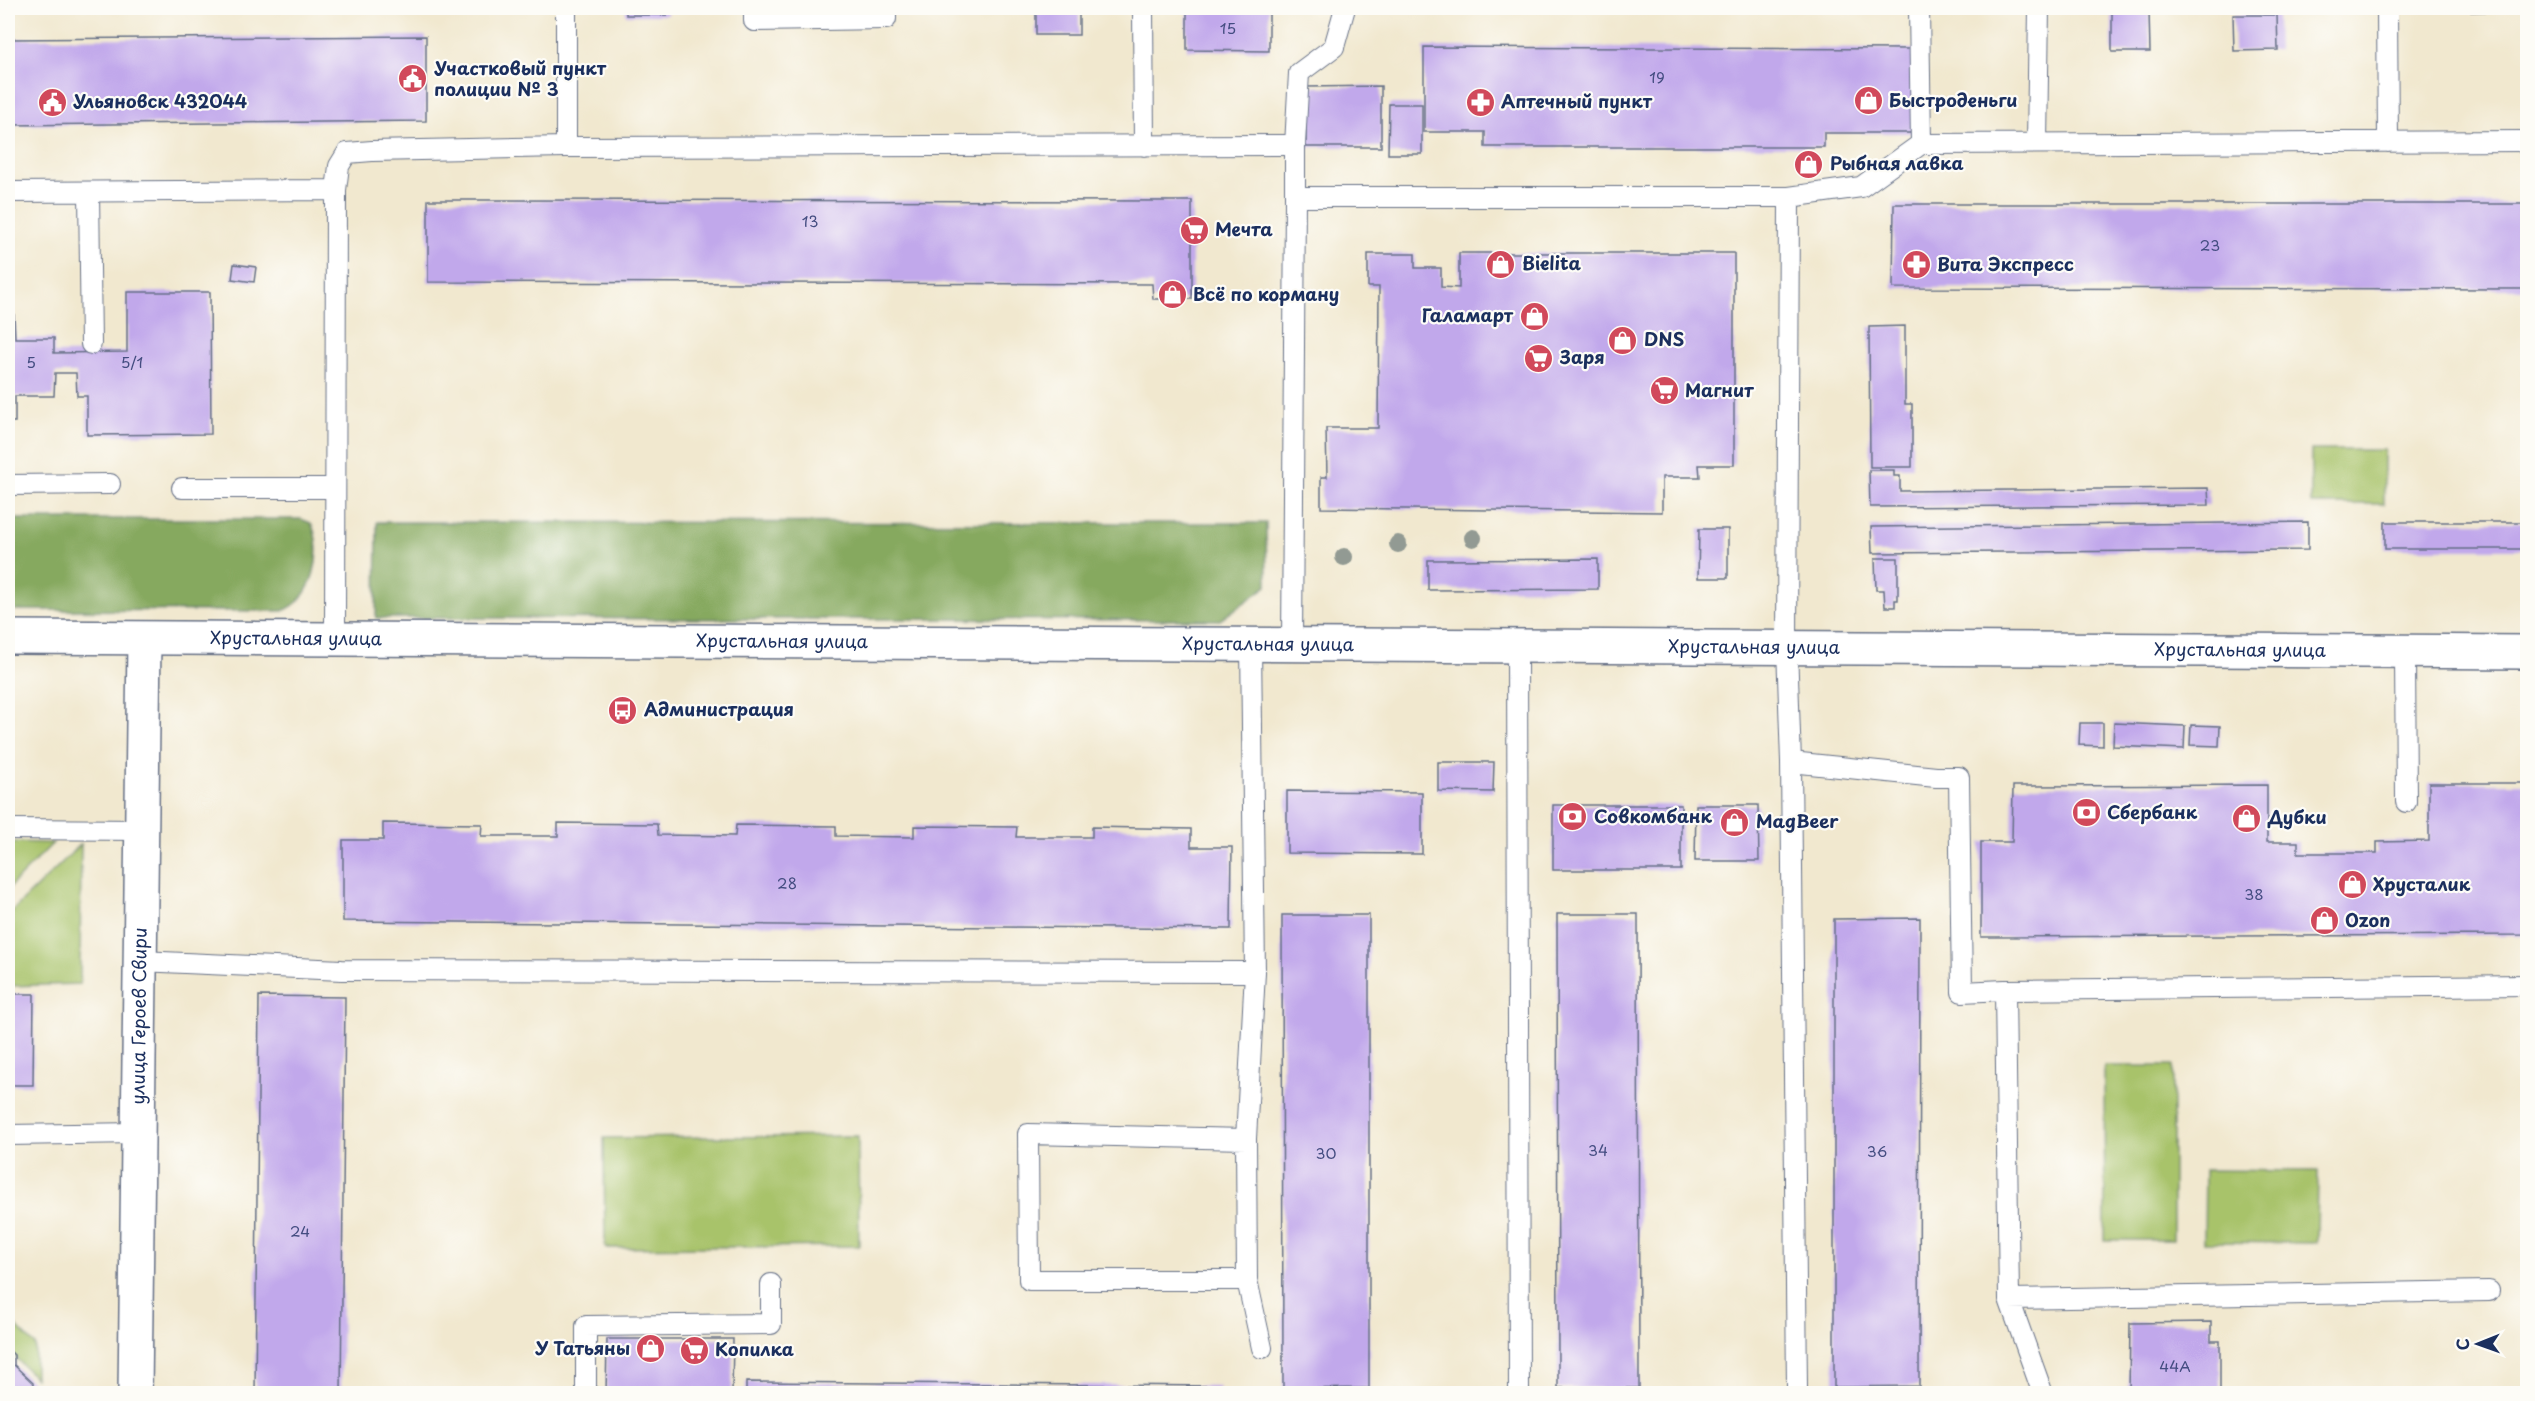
<svg xmlns="http://www.w3.org/2000/svg" width="2535" height="1401" viewBox="0 0 2535 1401" font-family="'Playpen Sans',sans-serif">
<style>
.green{fill:#a8c36a;stroke:#627964;stroke-width:1.5}
.forest{fill:#86a95e;stroke:#506c5e;stroke-width:1.5}
.building{fill:#c1a8eb}
.lines{fill:none;stroke-linecap:round;stroke-linejoin:round}
.lane-casing{stroke:#667086;stroke-width:22}
.street-casing{stroke:#667086;stroke-width:36}
.secondary-casing{stroke:#667086;stroke-width:36}
.lane{stroke:#fff;stroke-width:20}
.street{stroke:#fff;stroke-width:33}
.secondary{stroke:#fff;stroke-width:33}
.tree{fill:#929a93}
.labels{text-anchor:middle;stroke-width:4.5;stroke-linejoin:round;paint-order:stroke}
.number-label{font-size:15px;fill:#444d81}
.poi-label{font-size:18px;font-weight:bold;fill:#1b2f5e;stroke:#fdfcf7;text-anchor:start}
.street-label{font-size:18px;fill:#1b2f5e;stroke:#fdfcf7}
</style>
<rect width="100%" height="100%" fill="#fdfcf7"/>
<filter id="ink" filterUnits="userSpaceOnUse"><feTurbulence type="fractalNoise" baseFrequency=".0167" numOctaves="2"/><feDisplacementMap in="SourceGraphic" scale="12" xChannelSelector="R" yChannelSelector="G"/><feConvolveMatrix kernelMatrix="1 2 1 2 8 2 1 2 1" color-interpolation-filters="sRGB"/></filter>
<filter id="wash" filterUnits="userSpaceOnUse"><feTurbulence type="fractalNoise" baseFrequency=".008" numOctaves="4" result="noise"/><feDisplacementMap in="SourceGraphic" scale="24" xChannelSelector="R" yChannelSelector="G"/><feGaussianBlur stdDeviation="1.35" result="paint"/><feColorMatrix in="noise" values="0 0 0 0 0 0 0 0 0 0 0 0 0 0 0 0 0 1.4 0 .05"/><feComposite in="paint" operator="in"/></filter>
<g filter="url(#wash)">
<rect width="100%" height="100%" fill="#f1e8cf"/>
<path class="green" d="M2311 450H2384V504H2311Z
M8 842 53 843 8 889Z
M81 844 80 984 8 986V915Z
M2104 1066H2173V1240H2105Z
M858 1136 859 1246 605 1248 604 1138Z
M2205 1170 2318 1171 2317 1243 2204 1242Z
M8 1318 35 1345V1378L14 1356 11 1359 8 1355Z"/>
<path class="forest" d="M8 519H301L311 523C325 551 313 602 282 611L8 610Z
M377 522 1266 523 1267 586 1220 620 376 618Z"/>
<g id="blocks">
<path class="building" d="M626 8H667V15H626Z
M1036 8H1079V35H1036Z
M1187 8H1269V51L1187 50Z
M2471 8H2503L2504 11 2471 12Z
M2112 10H2149L2150 52H2112Z
M2233 15H2277L2278 50 2234 51Z
M426 36V121L8 125V39Z
M1424 47 1916 49V133H1824V147H1485V132H1424Z
M1381 86V147H1306V87Z
M1389 104H1422V154H1388Z
M428 200 1192 201V299H1153L1152 284 428 282Z
M1894 204H2528V289L1893 288Z
M1459 253H1734V465H1699L1700 477H1662V512L1321 508V477H1327L1326 428H1378L1379 287H1368V254H1415V268H1441V287L1459 288Z
M234 264 256 267 254 282 232 279Z
M127 292H210L211 434 87 435V396H77L76 373H55L54 396H15V422H8V314H14L15 338H54V353L127 352Z
M1905 326V404H1912V467H1870L1869 327Z
M1869 470H1894V476H1900V491L2208 488 2209 505 1870 507Z
M2308 522V550L1872 553 1871 527Z
M2385 522H2528V549H2385Z
M1699 529H1728V578H1698Z
M1875 558H1898V600H1895V607H1885L1884 590H1876Z
M1598 559V589L1428 590V560Z
M2080 723H2103V746L2079 745Z
M2114 723 2185 726 2184 749 2113 746Z
M2191 725 2220 726 2219 746 2190 745Z
M1438 762H1494L1493 792 1438 791Z
M2429 783H2528V935L1981 937V842H2012L2013 786 2267 785V842H2298V853H2377V842L2429 841Z
M1287 791 1422 792V854L1287 853Z
M1553 805H1681V870H1553Z
M1696 805H1758L1759 861H1695Z
M383 823 482 824 481 836H558V823L657 824 658 835 735 836 736 825 836 826V836L914 837V826L1017 827 1016 837H1092V827L1191 829V847H1232L1231 929 343 921V840H383Z
M1557 914H1638L1639 1388H1558Z
M1282 915H1369V1388L1283 1389Z
M1920 918 1919 1386 1834 1387V919Z
M8 994H34L33 1085H8Z
M259 996 345 997 341 1394H255Z
M2211 1322V1341H2220V1394H2129L2130 1323Z
M607 1339H733L732 1394H606Z
M8 1349 14 1355V1365L33 1383V1394H8Z
M746 1382 1219 1386V1394H746Z"/>
</g>
</g>
<g filter="url(#ink)">
<use href="#blocks" fill-opacity="0" stroke="#667086" stroke-width="1.5"/>
<g class="lines">
<defs>
<path id="lane" d="M754 8V21L886 19V8
M1143 8 1144 146
M1919 8 1921 144
M2387 8 2388 142
M2037 143 2039 8
M1295 145 1299 73 1334 47 1345 8
M566 147V8
M336 190 339 166 347 153 372 151 566 147 1295 145V197
M8 192 336 190 335 640
M89 192 91 344
M1789 197 1861 187 1921 144 2528 141
M8 485 110 484
M182 488H335
M1251 645 1255 972 1246 1139 1247 1280 1262 1348
M1292 645 1295 197H1789L1787 648 1791 762 1797 1389
M1517 647 1519 1394
M2405 652 2406 802
M1791 762 1936 777H1959L1962 992 2005 990 2009 1299 2043 1394
M8 829 142 830
M140 961 342 970 1255 972
M2005 990 2528 985
M8 1135 138 1133
M1246 1139 1028 1134 1029 1280H1247
M2009 1299 2489 1291
M586 1394V1326L771 1324V1284"/>
<g id="street">
<path id="s1" d="M135 1394 144 639"/>
</g>
<g id="secondary">
<path id="s2" d="M8 637 2528 652"/>
</g>
</defs>
<use href="#lane" class="lane-casing"/>
<use href="#street" class="street-casing"/>
<use href="#secondary" class="secondary-casing"/>
<use href="#lane" class="lane"/>
<use href="#street" class="street"/>
<use href="#secondary" class="secondary"/>
</g>
<g class="tree">
<circle cx="1473" cy="538" r="9"/>
<circle cx="1398" cy="544" r="9"/>
<circle cx="1344" cy="557" r="9"/>
</g>
</g>
<defs>
<symbol id="civic-disc" viewBox="-11 -11 22 22"><circle r="9.5" fill="#d1495b" stroke="#fdfcf7"/><path d="M-.6-6.5H3V-4.5H.6V-3L4-1V1h2V6H-6V1h2V-1L-.6-3ZM-1.2 2.5V6h2.4V2.5Z" fill="#fff"/></symbol>
<symbol id="shop-disc" viewBox="-11 -11 22 22"><circle r="9.5" fill="#d1495b" stroke="#fdfcf7"/><path d="M-5-2.5h2.3a2.7 3.5 0 0 1 5.4 0H5L5.5 6h-11ZM-1.5-2.5h3a1.5 2.3 0 0 0-3 0Z" fill="#fff"/></symbol>
<symbol id="pharmacy-disc" viewBox="-11 -11 22 22"><circle r="9.5" fill="#d1495b" stroke="#fdfcf7"/><path d="M-2-6h4v4h4v4h-4v4h-4v-4h-4v-4h4Z" fill="#fff"/></symbol>
<symbol id="supermarket-disc" viewBox="-11 -11 22 22"><circle r="9.5" fill="#d1495b" stroke="#fdfcf7"/><path d="M-6-5.5h2.5l.6 2H6L4.5 2H-2.5L-4.4-4H-6ZM-1.5 3.2a1.3 1.3 0 1 0 .1 0ZM3 3.2a1.3 1.3 0 1 0 .1 0Z" fill="#fff"/></symbol>
<symbol id="bus-disc" viewBox="-11 -11 22 22"><circle r="9.5" fill="#d1495b" stroke="#fdfcf7"/><path d="M-5-6H5V4H4V6H2V4H-2V6H-4V4H-5ZM-3.5-4V0h7V-4ZM-3.5 1.2v1.5H-2V1.2ZM2 1.2v1.5H3.5V1.2Z" fill="#fff"/></symbol>
<symbol id="bank-disc" viewBox="-11 -11 22 22"><circle r="9.5" fill="#d1495b" stroke="#fdfcf7"/><path d="M-6-4H6V4H-6ZM0-2.3a2.3 2.3 0 1 0 0 4.6a2.3 2.3 0 1 0 0-4.6Z" fill="#fff"/></symbol>
</defs>
<g fill-rule="evenodd">
<use href="#civic-disc" x="396" y="62" width="33" height="33"/>
<use href="#shop-disc" x="1852" y="84" width="33" height="33"/>
<use href="#civic-disc" x="36" y="86" width="33" height="33"/>
<use href="#pharmacy-disc" x="1464" y="86" width="33" height="33"/>
<use href="#shop-disc" x="1792" y="148" width="33" height="33"/>
<use href="#supermarket-disc" x="1178" y="214" width="33" height="33"/>
<use href="#shop-disc" x="1484" y="248" width="33" height="33"/>
<use href="#pharmacy-disc" x="1900" y="248" width="33" height="33"/>
<use href="#shop-disc" x="1156" y="278" width="33" height="33"/>
<use href="#shop-disc" x="1518" y="300" width="33" height="33"/>
<use href="#shop-disc" x="1606" y="324" width="33" height="33"/>
<use href="#supermarket-disc" x="1522" y="342" width="33" height="33"/>
<use href="#supermarket-disc" x="1648" y="374" width="33" height="33"/>
<use href="#bus-disc" x="606" y="694" width="33" height="33"/>
<use href="#bank-disc" x="2070" y="796" width="33" height="33"/>
<use href="#bank-disc" x="1556" y="800" width="33" height="33"/>
<use href="#shop-disc" x="2230" y="802" width="33" height="33"/>
<use href="#shop-disc" x="1718" y="806" width="33" height="33"/>
<use href="#shop-disc" x="2336" y="868" width="33" height="33"/>
<use href="#shop-disc" x="2308" y="904" width="33" height="33"/>
<use href="#shop-disc" x="634" y="1332" width="33" height="33"/>
<use href="#supermarket-disc" x="678" y="1334" width="33" height="33"/>
</g>
<g class="labels">
<g class="number-label">
<text x="1228" y="34">15</text>
<text x="1657" y="83">19</text>
<text x="810" y="227">13</text>
<text x="2210" y="251">23</text>
<text x="31" y="368">5</text>
<text x="132" y="368">5/1</text>
<text x="787" y="889">28</text>
<text x="2254" y="900">38</text>
<text x="1598" y="1156">34</text>
<text x="1877" y="1157">36</text>
<text x="1326" y="1159">30</text>
<text x="300" y="1237">24</text>
<text x="2175" y="1372">44А</text>
</g>
<g class="poi-label">
<text x="434" y="75">Участковый пункт<tspan x="434" dy="21">полиции № 3</tspan></text>
<text x="1889" y="107">Быстроденьги</text>
<text x="73" y="108">Ульяновск 432044</text>
<text x="1501" y="108">Аптечный пункт</text>
<text x="1830" y="170">Рыбная лавка</text>
<text x="1215" y="236">Мечта</text>
<text x="1522" y="270">Bielita</text>
<text x="1937" y="271">Вита Экспресс</text>
<text x="1193" y="301">Всё по корману</text>
<text x="1513" y="322" text-anchor="end">Галамарт</text>
<text x="1644" y="346">DNS</text>
<text x="1560" y="364">Заря</text>
<text x="1685" y="397">Магнит</text>
<text x="644" y="716">Администрация</text>
<text x="2107" y="819">Сбербанк</text>
<text x="1594" y="823">Совкомбанк</text>
<text x="2268" y="824">Дубки</text>
<text x="1756" y="828">MagBeer</text>
<text x="2373" y="891">Хрусталик</text>
<text x="2345" y="927">Ozon</text>
<text x="630" y="1355" text-anchor="end">У Татьяны</text>
<text x="715" y="1356">Копилка</text>
</g>
<g class="street-label">
<text dy="6" stroke="none"><textPath href="#s2" startOffset="288">Хрустальная улица</textPath></text>
<text dy="6" stroke="none"><textPath href="#s2" startOffset="774">Хрустальная улица</textPath></text>
<text dy="6" stroke="none"><textPath href="#s2" startOffset="1260">Хрустальная улица</textPath></text>
<text dy="6" stroke="none"><textPath href="#s2" startOffset="1746">Хрустальная улица</textPath></text>
<text dy="6" stroke="none"><textPath href="#s2" startOffset="2232">Хрустальная улица</textPath></text>
<text dy="6" stroke="none"><textPath href="#s1" startOffset="378">улица Героев Свири</textPath></text>
</g>
</g>
<rect width="2535" height="1401" fill="none" stroke="#fdfcf7" stroke-width="30"/>
<g transform="translate(2478 1344) rotate(269)" stroke="#fdfcf7" stroke-width="4.5" paint-order="stroke">
<path d="M0-4.5L10 22L0 15L-10 22Z" fill="#1b2f5e"/>
<text y="-9" font-size="16" font-weight="bold" text-anchor="middle" fill="#1b2f5e">С</text>
</g>
</svg>
